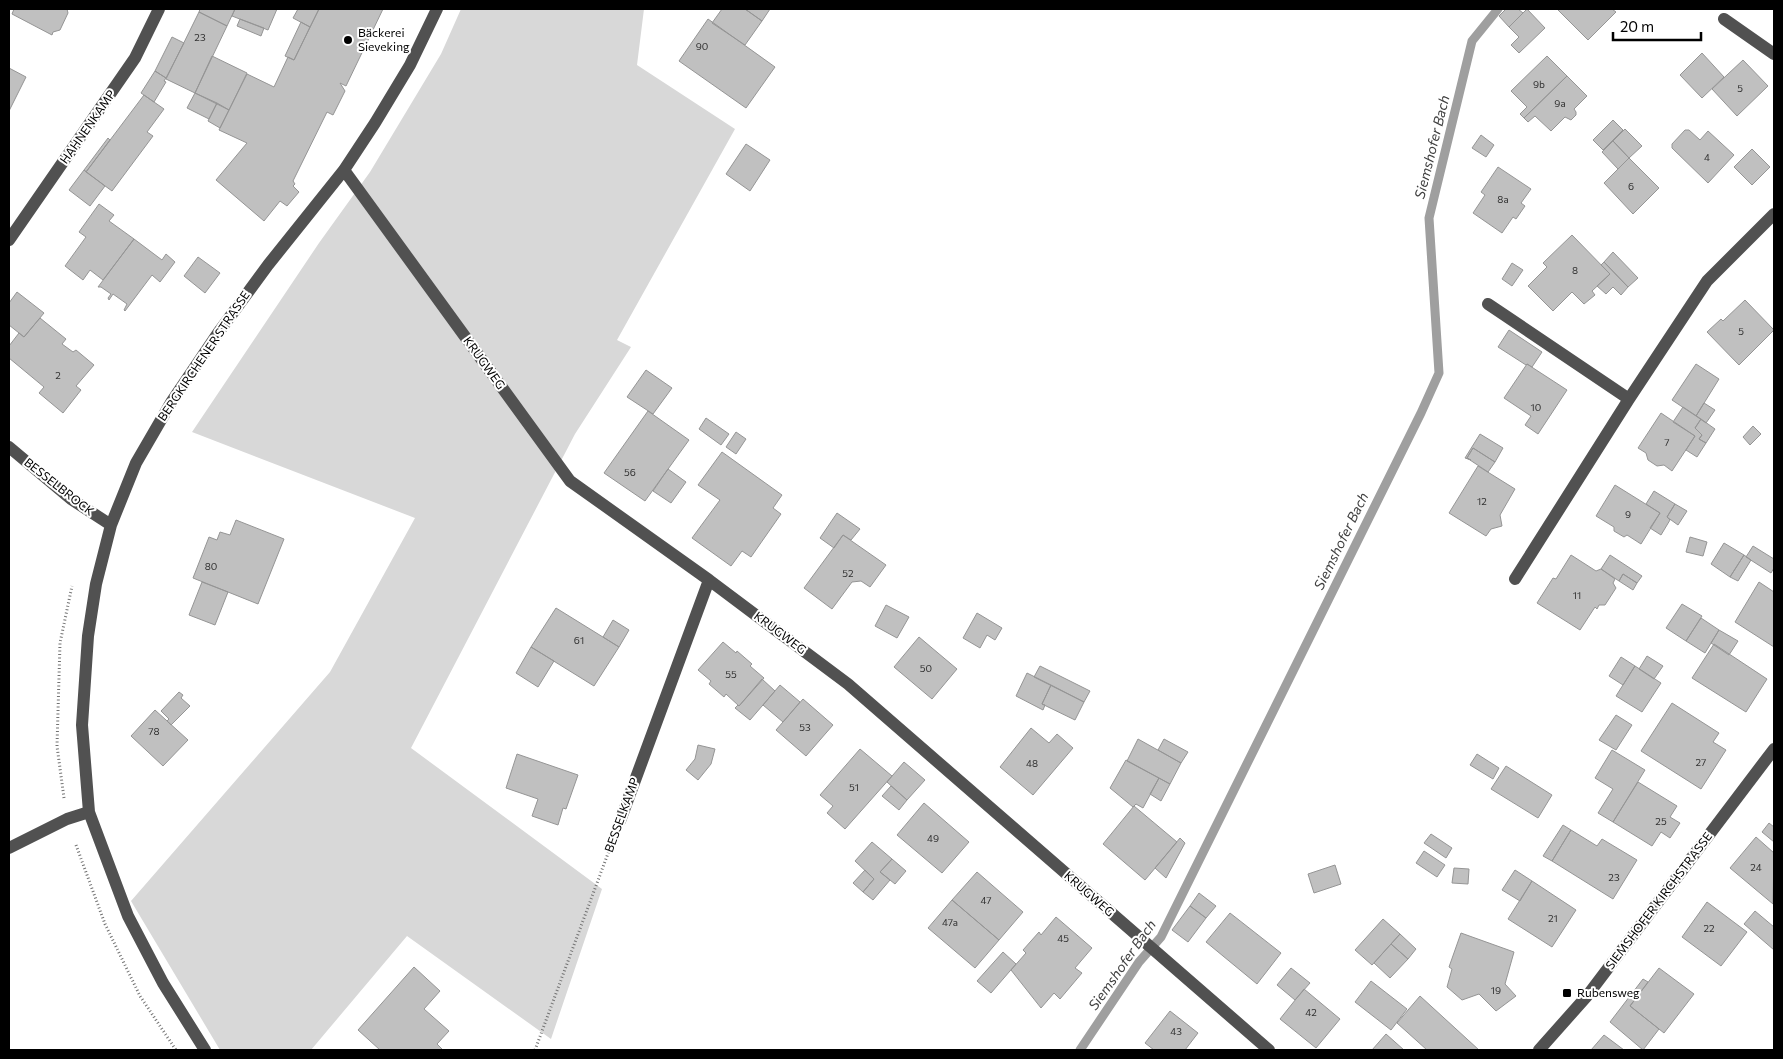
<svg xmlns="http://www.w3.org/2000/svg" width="1783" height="1059" viewBox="0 0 1783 1059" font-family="Commissioner,sans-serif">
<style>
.green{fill:#d8d8d8}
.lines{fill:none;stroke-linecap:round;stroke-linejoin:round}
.stream{stroke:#9f9f9f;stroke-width:9}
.building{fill:#c0c0c0;stroke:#959595}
.path{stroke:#737373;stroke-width:3;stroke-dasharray:1 2.5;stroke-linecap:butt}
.minor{stroke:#515151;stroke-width:12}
.poi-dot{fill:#000;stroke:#fff;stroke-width:2}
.labels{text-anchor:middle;stroke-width:4;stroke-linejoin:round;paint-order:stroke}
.number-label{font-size:10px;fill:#303030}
.poi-label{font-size:12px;fill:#000;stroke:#fff;text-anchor:start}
.street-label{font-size:12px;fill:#000;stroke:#fff}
.water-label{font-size:14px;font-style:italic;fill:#404040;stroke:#fff}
</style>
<rect width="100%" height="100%" fill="#fff"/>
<path class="green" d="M461 9H644L637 65 735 129 617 340 631 347 575 434 411 748 602 889 551 1039 407 936 311 1050H220L131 901 330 672 415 518 192 432 319 243 370 172 441 54Z"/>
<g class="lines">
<path class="stream" d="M1080 1050 1139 962 1161 937 1421 413 1439 373 1429 218 1472 41 1498 9"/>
</g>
<path class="building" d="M14 9H67L68 13 60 30 53 32 52 35 12 14Z
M200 9H235L227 26 199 12Z
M235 9H277L268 30 232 16Z
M298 9H319L310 27 293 18Z
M319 9H383L346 86 340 83 345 91 333 115 327 112 293 181 295 184 293 186 299 192 287 206 280 201 264 221 216 180 247 143 219 130 247 74 274 87 288 57 294 60Z
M722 9H745L762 21 745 45 712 23Z
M745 9H770L762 21Z
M1506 9H1518L1523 13 1509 27 1499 16Z
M1527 9 1545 28 1519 53 1511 45 1519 37 1509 27Z
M1557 9H1612L1616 12 1588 40Z
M199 12 227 26 195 93 166 79Z
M240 19 264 28 261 36 237 26Z
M708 19 775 67 746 108 679 61Z
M301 22 310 27 294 60 285 56Z
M172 37 184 43 166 78 155 71Z
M1702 53 1724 77 1702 98 1680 75Z
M212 56 247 73 229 110 195 93Z
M1547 56 1567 76 1524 118 1520 114 1527 107 1511 91Z
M1743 60 1768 86 1737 116 1712 89Z
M9 68 26 77 9 111Z
M155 71 166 78 164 81 166 82 154 102 141 93Z
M1567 76 1587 96 1574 109 1576 112V115L1571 120 1565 117 1551 131 1535 116 1528 122 1524 118Z
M195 93 217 103 209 119 187 108Z
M144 95 164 109 147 132 153 136 112 191 86 172Z
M217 103 229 110 220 128 208 121Z
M1613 120 1623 130 1603 150 1593 140Z
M1625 129 1642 146 1629 158 1613 141Z
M1685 130H1689L1700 140 1708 131 1734 155 1708 183 1672 148V144Z
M1481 135 1494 145 1486 157 1472 148Z
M108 138 110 140 86 172 84 170Z
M1613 141 1629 158 1618 169 1602 152Z
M746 144 770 160 750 191 726 174Z
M1752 149 1770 167 1752 185 1734 167Z
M1629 158 1659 188 1633 214 1604 183Z
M1498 167 1531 189 1521 203 1525 206 1516 219 1513 217 1502 233 1473 213 1485 195 1481 192Z
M84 170 105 186 90 206 69 190Z
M99 204 114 215 109 221 134 239 103 280 90 270 83 280 65 266 86 237 79 232Z
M1572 235 1610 274 1592 291 1595 295 1584 304 1572 292 1553 311 1528 286 1547 267 1543 263Z
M134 239 162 260 166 254 175 262 160 282 152 275 125 311 124 310 127 304 113 294 109 300 108 298 111 294 101 287H98Z
M1613 252 1638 278 1628 287 1604 262Z
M198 257 220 273 205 293 184 276Z
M1604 262 1628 287 1621 295 1613 287 1606 294 1597 286 1610 274 1601 265Z
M1512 263 1523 270 1512 286 1502 279Z
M17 292 44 313 24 337 9 325V303Z
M1745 300 1774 330 1739 365 1707 332 1721 319 1723 321Z
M40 318 66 339 62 344 73 352 76 350 94 365 76 386 81 390 63 413 39 393 44 387 9 358V346L19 333 24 337Z
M1509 330 1542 352 1532 367 1527 364 1526 365 1498 347Z
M1527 364 1567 390 1538 434 1525 425 1531 416 1504 398Z
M1696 364 1719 379 1696 416 1672 400Z
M646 370 672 388 653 414 627 397Z
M1704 403 1715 410 1706 423 1696 416Z
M1683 407 1701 419 1695 428 1702 435 1699 439 1706 443 1697 457 1686 450 1695 436 1673 422Z
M648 411 689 440 645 501 604 473Z
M1661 413 1695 436 1672 471 1664 465 1657 466 1648 460 1646 453 1638 448Z
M706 418 729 434 721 445 699 429Z
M1701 419 1715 429 1706 443 1699 439 1702 435 1695 428Z
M1753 426 1761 434 1750 445 1743 437Z
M736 432 746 439 736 454 726 447Z
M1480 434 1503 448 1495 462 1473 448 1467 458 1471 460 1465 458Z
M1473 448 1495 462 1488 472 1467 458Z
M722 452 782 495 773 508 781 514 751 557 742 551 731 566 692 538 720 500 698 485Z
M1478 466 1515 489 1500 515 1502 526 1491 529 1486 536 1449 513Z
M668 469 686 482 671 503 653 491Z
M1615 485 1660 513 1641 544 1627 535 1624 537 1614 531V527L1596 516Z
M1654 491 1675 504 1667 517 1670 520 1661 535 1650 528 1660 513 1646 504Z
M1675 504 1687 511 1678 525 1667 517Z
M837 513 860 529 851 540 843 535 834 548 820 538Z
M236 520 284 539 258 604 193 578 209 537 217 540 220 532 230 535Z
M843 535 886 565 870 587 861 581 852 582 832 609 804 588Z
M1690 537 1707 542 1703 556 1686 552Z
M1724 543 1744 555 1730 577 1711 564Z
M1753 546 1774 559V568L1771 573 1746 557Z
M1571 555 1596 571 1601 569 1615 579 1613 583 1616 588 1605 605H1599L1597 609 1595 607 1580 630 1537 603 1553 578 1556 579Z
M1610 555 1642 576 1637 583 1623 574 1619 581 1601 569Z
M1744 555 1751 560 1738 581 1730 577Z
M1623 574 1637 583 1633 590 1619 581Z
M202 582 228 592 215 625 189 615Z
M1759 582 1774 592V647L1735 622Z
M1682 604 1702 616 1686 641 1666 628Z
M886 605 909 617 897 638 875 626Z
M556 608 619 647 594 686 531 647Z
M977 613 1002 628 995 640 987 635 980 648 963 638Z
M1701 618 1719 630 1705 653 1686 641Z
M613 620 629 630 619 647 603 637Z
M1719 630 1738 641 1729 655 1711 643Z
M919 637 957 669 932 699 894 667Z
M723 642 736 653 737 651 752 664 750 666 764 678 739 706 726 694 724 697 709 684 711 681 698 670Z
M1714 644 1767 679 1746 712 1692 678Z
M531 647 554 661 538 687 516 673Z
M1647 656 1663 666 1654 679 1639 669Z
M1621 657 1635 666 1623 685 1609 676Z
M1040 666 1090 691 1084 702 1034 677Z
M1635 666 1661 683 1642 712 1616 696Z
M1027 673 1051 685 1042 704 1045 705 1043 710 1016 696Z
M762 679 775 691 750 720 735 708 738 705 739 706Z
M780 685 800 702 783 722 763 705Z
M1051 685 1084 702 1075 720 1042 704Z
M179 692 183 695 181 698 190 706 171 725 167 721 169 719 161 711Z
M803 699 833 725 806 756 776 730Z
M1672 703 1719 733 1713 742 1726 750 1701 789 1641 751Z
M155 710 188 740 163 766 131 736Z
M1616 715 1632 725 1616 750 1599 740Z
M1031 728 1049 743 1057 734 1073 748 1033 795 1000 767Z
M1138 739 1181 763 1170 784 1127 761Z
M1164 739 1188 752 1181 763 1158 750Z
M698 745 715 749 711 764 698 780 686 770 695 759Z
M860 749 892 776 845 829 827 813 833 806 820 795Z
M1612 750 1645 770 1613 822 1598 813 1613 789 1595 778Z
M517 754 578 775 566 809 563 808 558 825 532 816 538 799 506 788Z
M1477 754 1499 768 1493 779 1470 765Z
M1126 760 1159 778 1143 808 1136 804 1133 807 1110 788Z
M904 762 925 780 907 800 887 782Z
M1506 766 1552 795 1538 818 1491 789Z
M1159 778 1170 784 1161 801 1150 794Z
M1638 782 1677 806 1670 817 1680 823 1670 838 1661 832 1652 846 1613 822Z
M891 786 907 800 899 810 882 796Z
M924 803 969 842 942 873 897 835Z
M1134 806 1177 842 1145 880 1103 844Z
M1769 823 1774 827V842L1762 832Z
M1563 825 1571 830 1552 861 1543 856Z
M1571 830 1597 846 1602 839 1637 860 1613 899 1552 861Z
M1431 834 1452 848 1446 858 1424 843Z
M1756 837 1774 853 1773 904 1730 868Z
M1180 838 1185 843 1166 878 1155 868Z
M872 842 892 859 880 872 890 880 873 900 863 892 874 879 855 861Z
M1424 851 1445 865 1437 877 1416 863Z
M892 859 906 871 895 884 880 872Z
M1335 865 1341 884 1314 893 1308 874Z
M1454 868 1469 869 1468 884 1452 883Z
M865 870 874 879 863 892 853 883Z
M1515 870 1532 881 1520 901 1502 890Z
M977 872 1023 912 999 940 952 900Z
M1532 881 1576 910 1552 947 1508 919Z
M1199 893 1216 906 1206 918 1190 906Z
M952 900 999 940 975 968 928 928Z
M1707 902 1747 932 1721 966 1682 937Z
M1190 906 1206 918 1188 942 1172 930Z
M1755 911 1774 927V950L1744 924Z
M1230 913 1281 953 1257 984 1206 942Z
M1056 917 1092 948 1075 968 1082 973 1060 999 1054 993 1041 1008 1011 970 1026 953 1023 950 1039 932 1041 935Z
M1383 919 1400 934 1372 965 1355 950Z
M1461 933 1514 952 1505 984 1516 996 1496 1011 1479 994 1462 1000 1447 987 1452 969 1449 967Z
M1400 934 1416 949 1408 959 1391 944Z
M1391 944 1408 959 1390 978 1374 963Z
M1003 952 1016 964 991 993 977 981Z
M414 967 440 991 424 1009 449 1031 437 1044 443 1050H380L358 1030Z
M1291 968 1310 983 1295 1000 1277 985Z
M1659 968 1694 994 1664 1033 1630 1006Z
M1643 979 1648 982 1630 1006 1659 1029 1643 1050 1610 1022Z
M1371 981 1407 1009 1391 1030 1355 1002Z
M1304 989 1340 1019 1316 1048 1280 1019Z
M1420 996 1479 1050H1427L1397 1023Z
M1170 1011 1198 1033 1185 1050H1154L1145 1043Z
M1386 1034 1404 1050H1372Z
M1604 1035 1624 1050H1591Z"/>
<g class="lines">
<path class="path" d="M64 798 57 746 60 643 72 586
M76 845 105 924 140 996 176 1050
M535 1050 613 840"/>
<path class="minor" d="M1724 19 1774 54
M344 170 570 481 709 580 848 684 1269 1050
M9 240 135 58 159 9
M1488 304 1629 399
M9 447 71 499 111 525
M1515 579 1629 399 1707 281 1774 214
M620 821 709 580
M9 848 67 819 89 812
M205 1050 163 983 128 916 89 812 82 725 88 636 96 584 111 525 136 463 172 401 218 333 268 265 344 170 375 123 410 65 437 9
M1539 1050 1587 996 1774 749"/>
</g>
<g class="poi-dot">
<circle cx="348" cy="40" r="5"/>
<rect x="1562" y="988" width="10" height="10" rx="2.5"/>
</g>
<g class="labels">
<g class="number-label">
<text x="200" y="41">23</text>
<text x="702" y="50">90</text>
<text x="1539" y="88">9b</text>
<text x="1740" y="92">5</text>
<text x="1560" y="107">9a</text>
<text x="1707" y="161">4</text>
<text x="1631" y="190">6</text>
<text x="1503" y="203">8a</text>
<text x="1575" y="274">8</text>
<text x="1741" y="335">5</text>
<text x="58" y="379">2</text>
<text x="1536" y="411">10</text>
<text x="1667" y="446">7</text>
<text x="630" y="476">56</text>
<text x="1482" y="505">12</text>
<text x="1628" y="518">9</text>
<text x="211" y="570">80</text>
<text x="848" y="577">52</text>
<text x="1577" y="599">11</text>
<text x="579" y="644">61</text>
<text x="926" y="672">50</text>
<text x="731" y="678">55</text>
<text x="805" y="731">53</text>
<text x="154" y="735">78</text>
<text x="1701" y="766">27</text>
<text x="1032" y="767">48</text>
<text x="854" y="791">51</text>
<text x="1661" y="825">25</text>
<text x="933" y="842">49</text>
<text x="1756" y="871">24</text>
<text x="1614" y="881">23</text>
<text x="986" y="904">47</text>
<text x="1553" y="922">21</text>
<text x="950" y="926">47a</text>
<text x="1709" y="932">22</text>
<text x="1063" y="942">45</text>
<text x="1496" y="994">19</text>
<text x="1311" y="1016">42</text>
<text x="1176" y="1035">43</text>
</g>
<g class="poi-label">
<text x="358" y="37">Bäckerei<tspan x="358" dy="14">Sieveking</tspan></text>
<text x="1577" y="997">Rubensweg</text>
</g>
<g class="street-label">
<text transform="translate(88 127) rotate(-55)" y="4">HAHNENKAMP</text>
<text transform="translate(204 356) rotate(-56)" y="4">BERGKIRCHENER STRASSE</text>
<text transform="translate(484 363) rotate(54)" y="4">KRUGWEG</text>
<text transform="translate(59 487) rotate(38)" y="4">BESSELBROCK</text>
<text transform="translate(780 633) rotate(37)" y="4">KRUGWEG</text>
<text transform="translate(622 815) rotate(-70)" y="4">BESSELKAMP</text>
<text transform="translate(1089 894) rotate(41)" y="4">KRUGWEG</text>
<text transform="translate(1659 901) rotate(-53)" y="4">SIEMSHOFER KIRCHSTRASSE</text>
</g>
<g class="water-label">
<text transform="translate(1432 147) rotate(-76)" y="5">Siemshofer Bach</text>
<text transform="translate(1341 541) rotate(-64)" y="5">Siemshofer Bach</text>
<text transform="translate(1122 965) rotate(-55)" y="5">Siemshofer Bach</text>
</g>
</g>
<rect width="1783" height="1059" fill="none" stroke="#000000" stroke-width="20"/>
<path d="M1613 32v8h88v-8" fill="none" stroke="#000000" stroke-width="2.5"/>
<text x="1620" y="32" font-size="15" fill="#000000" stroke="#ffffff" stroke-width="4" paint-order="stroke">20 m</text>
</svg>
